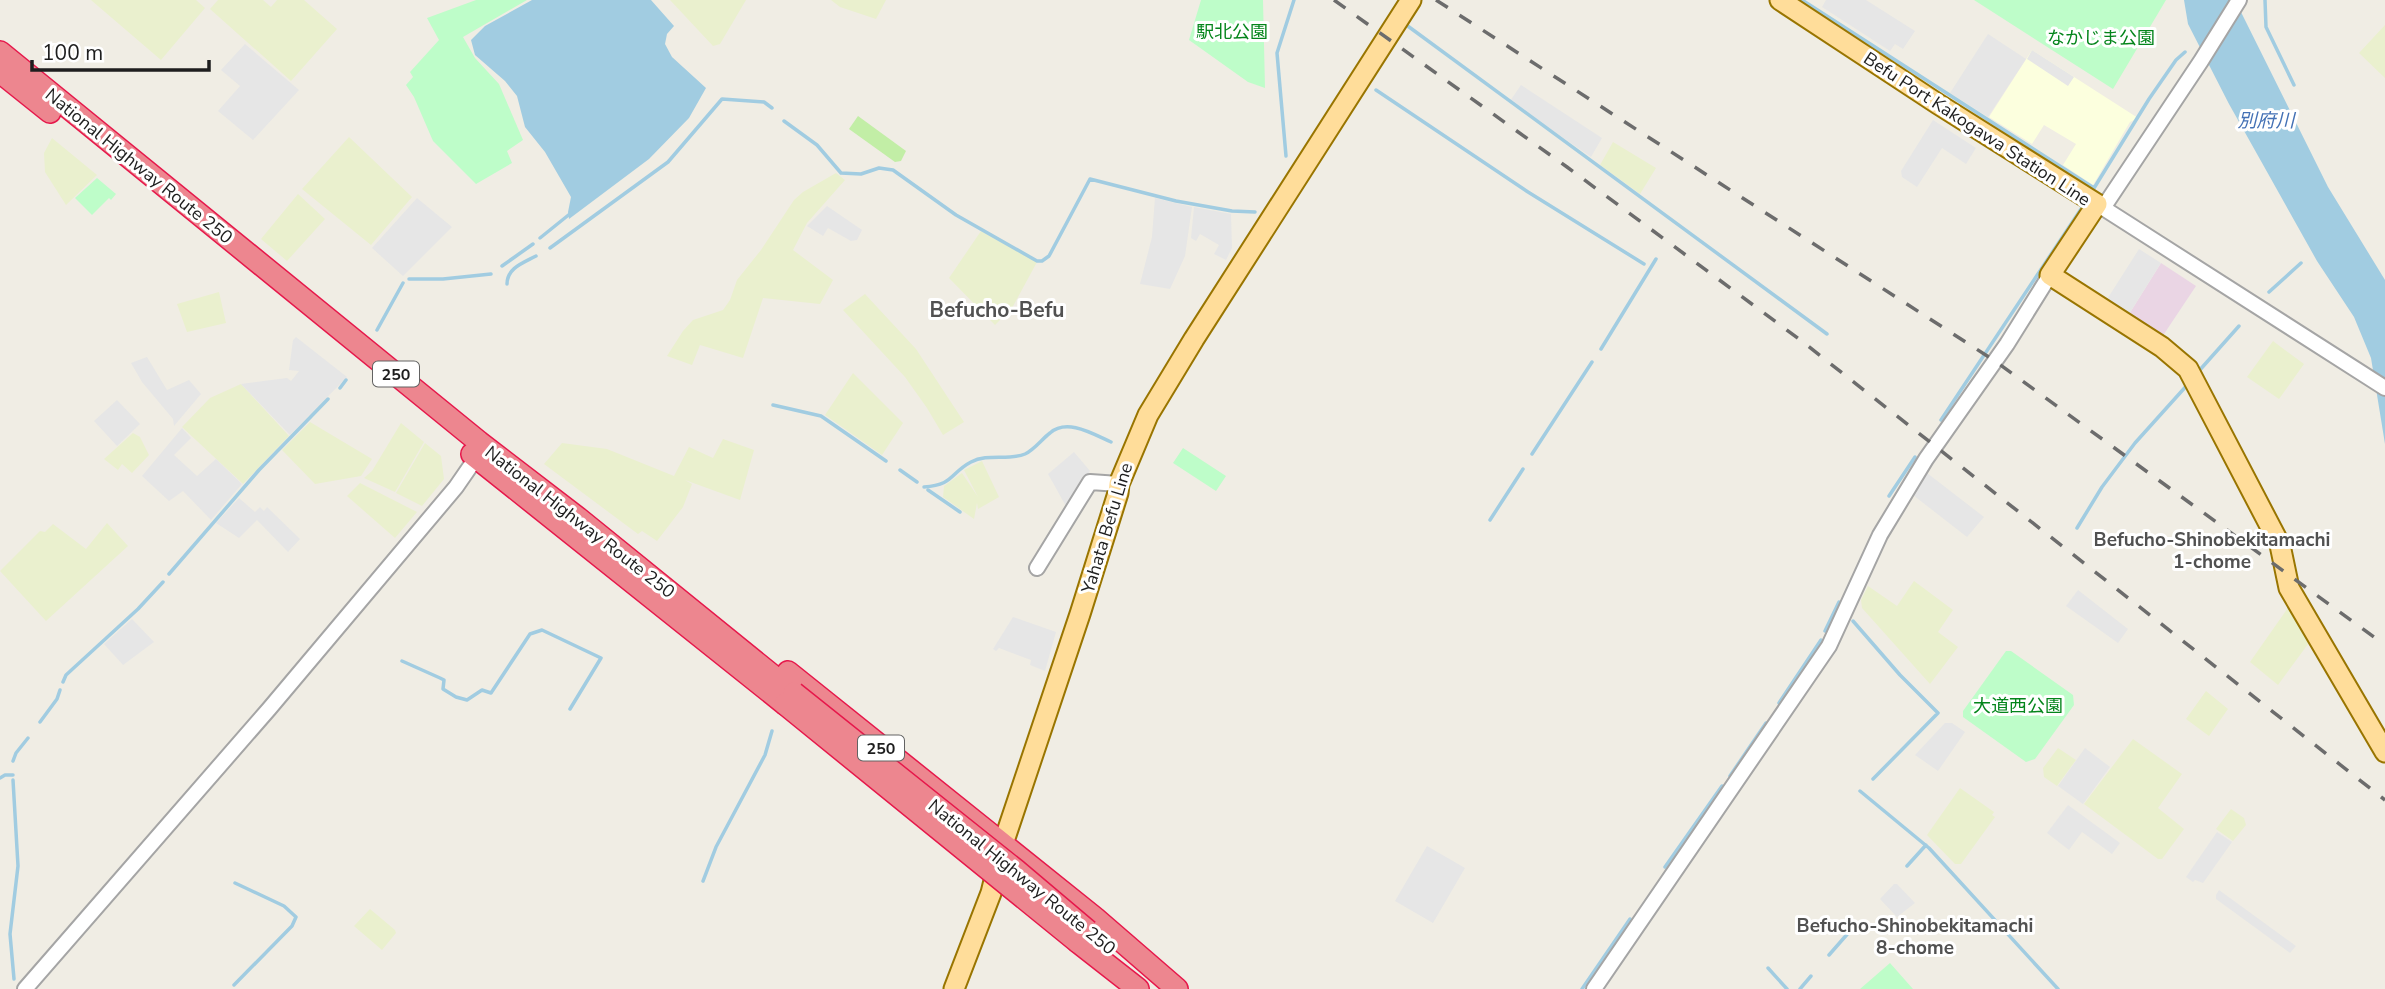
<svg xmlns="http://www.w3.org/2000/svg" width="2385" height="989" viewBox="0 0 2385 989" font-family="'Nunito Sans','Noto Sans JP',sans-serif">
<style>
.industrial{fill:#ead5e4}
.education{fill:#fcffde}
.farmland{fill:#eaf0ce}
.grass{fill:#c2eea6}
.park{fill:#befdc9}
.parking{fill:#e6e6e6}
.water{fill:#a1cce1}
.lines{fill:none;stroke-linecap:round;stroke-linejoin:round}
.stream{stroke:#a1cce1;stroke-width:3.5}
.minor-casing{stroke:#a5a5a5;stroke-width:18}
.major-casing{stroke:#997500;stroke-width:23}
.highway-casing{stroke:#e6184b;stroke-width:24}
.minor{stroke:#fff;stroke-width:14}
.major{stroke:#ffdd9a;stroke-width:19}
.highway{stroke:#ed868f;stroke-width:21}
.rail{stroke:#6c6c6c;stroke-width:3.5;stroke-dasharray:14 14;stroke-linecap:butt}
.highway-bridge-casing{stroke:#e6184b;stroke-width:24;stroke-linecap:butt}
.highway-bridge{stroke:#ed868f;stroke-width:21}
.labels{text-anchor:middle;stroke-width:6;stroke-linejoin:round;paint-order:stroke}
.shield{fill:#fff;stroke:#626262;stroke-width:2}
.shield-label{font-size:16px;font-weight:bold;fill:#1e1e1e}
.park-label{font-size:18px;fill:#04851b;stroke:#fff}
.street-label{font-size:18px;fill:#1e1e1e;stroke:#fff}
.water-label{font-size:19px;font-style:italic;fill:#4471b5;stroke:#fff}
.neighbourhood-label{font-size:19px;font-weight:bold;fill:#515151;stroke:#fff}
.quarter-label{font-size:21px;font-weight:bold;fill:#515151;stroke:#fff}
</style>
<rect width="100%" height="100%" fill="#f0ede4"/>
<path class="industrial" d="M2161 263 2196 286 2162 337 2126 319Z"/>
<path class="education" d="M2032 50 2138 118 2130 122 2093 185 2063 165 2076 144 2044 125 2032 144 1989 117Z"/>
<path class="farmland" d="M91 0H196L205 8 161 60Z
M218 0H263L271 7 277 0H304L337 29 291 81 210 9Z
M670 0H746L720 44 713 46Z
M831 0H886L876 19 840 7Z
M2385 25V78L2359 53Z
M349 137 412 197 371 245 302 189Z
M52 138 97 175 66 205 45 172 44 153Z
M1613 142 1656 168 1640 194 1600 165Z
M836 173 845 180 807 223 793 250 833 280 820 304 763 298 743 358 700 345 692 365 667 356 683 331 693 320 723 310 730 300 737 280 761 250 794 200 803 192Z
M298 194 325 219 287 261 261 239Z
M981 231 1037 262 1012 308 995 325 949 278Z
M219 292 226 323 187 332 177 304Z
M865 294 916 349 964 422 943 435 927 408 905 377 843 310Z
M2273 341 2304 364 2279 399 2247 377Z
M853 373 903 423 882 455 825 415Z
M241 384 289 436 243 484 182 427 210 398Z
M310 422 372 459 361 476 315 484 282 450Z
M401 423 424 442 395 492 364 478 372 471Z
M133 433 140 437 149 455 132 473 122 464 118 470 104 459Z
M723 439 754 450 740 500 685 480 692 484 683 507 657 541 642 531 638 534 544 464 562 443 607 449 674 476 689 447 713 458Z
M425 443 441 456 444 479 422 506 396 493Z
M982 461 999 497 978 509 977 503 974 519 943 497 944 486 962 473 978 497 964 470Z
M360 483 417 512 395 538 347 496Z
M107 523 128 546 46 621 0 571 40 531 45 532 53 524 86 549Z
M1914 581 1953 610 1938 632 1958 647 1930 684 1862 608 1861 600 1868 586 1897 606Z
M2290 605 2311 640 2278 685 2250 662Z
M2206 691 2228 709 2209 736 2186 719Z
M2133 739 2182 774 2158 808 2184 829 2162 859H2158L2084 804Z
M2058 748 2076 760 2057 786 2044 777 2043 768Z
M1960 788 1994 812 1992 815 1995 817 1961 864H1955L1927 835Z
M2231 809 2244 818 2246 825 2233 841 2216 829Z
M370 909 395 930 396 933 382 950 354 926Z"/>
<path class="grass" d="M858 116 906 151 901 161 895 162 849 129Z"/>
<path class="park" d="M476 0H527L463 37 475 58 499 84 523 140 507 151 512 163 476 184 433 141 414 97 406 85 413 77 410 72 439 40 427 18Z
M1201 0H1263L1265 88 1248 82 1189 40Z
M1974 0H2166L2113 89Z
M97 178 116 194 111 200 109 198 92 215 75 198Z
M1183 448 1226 476 1216 491 1173 463Z
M2006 651H2011L2073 695 2074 705 2035 759 2026 762 1963 717V711Z
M1890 963 1913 989H1860Z"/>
<path class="parking" d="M1826 0H1866L1915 31 1903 49 1895 44 1890 51 1822 7Z
M1988 34 2026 59 1988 117 1950 93Z
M245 44 299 90 253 140 218 111 240 86 221 70Z
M2032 50 2074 77 2068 86 2027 59Z
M1521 85 1602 138 1591 157 1510 101Z
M1933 120 1976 148 1966 164 1942 148 1917 187 1902 177 1901 171Z
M417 198 452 227 403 276 372 248Z
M1155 198 1192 207 1185 256 1170 289 1140 284 1152 237Z
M827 206 862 230 857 240 851 241 828 228 823 236 807 226Z
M1194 207 1231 214 1232 248 1226 260 1214 254 1219 245 1200 234 1196 241 1191 238Z
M2139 249 2161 263 2126 319 2104 304Z
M296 337 347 377 290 435 241 384 287 378 291 381 299 371 289 370 293 340Z
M147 357 167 390 189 380 201 394 174 426 173 419 142 382 131 363Z
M117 400 140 424 117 446 94 421Z
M182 428 191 438 174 455 197 476 216 459 242 484 211 520 183 491 169 501 142 476Z
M1074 452 1090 471 1067 508 1048 474Z
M1927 473 1984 517 1967 537 1913 495Z
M239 498 255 512 260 507 264 511 267 507 300 539 288 552 257 520 239 538 216 523Z
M2078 590 2128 629 2118 643 2066 606Z
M1013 617 1056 632 1045 671 1030 665 1031 660 999 648 996 651 993 649Z
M132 619 154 642 123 665 104 644Z
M1945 723H1952L1965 732 1938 771 1915 755Z
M2085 748 2110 767 2083 804 2058 786Z
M2068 805 2120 843 2112 854 2082 832 2069 850 2047 833Z
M2217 832 2232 842 2203 883 2195 880 2193 882 2186 877Z
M1427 846 1465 868 1433 923 1395 901Z
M1894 884H1897L1915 903 1897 917 1880 899Z
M2219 890 2296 946 2290 953 2216 899V895Z"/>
<path class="water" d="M532 0H651L674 26 667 34 665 44 672 57 706 88 689 118 649 159 569 219 568 212 571 197 545 152 525 127 517 96 505 81 475 55 471 40 485 26Z
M2184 0H2235L2328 187 2385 280V444L2371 358 2354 317 2317 261 2229 104 2188 24Z"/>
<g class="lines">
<path class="stream" d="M1802 0 2094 188
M2265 0 2266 27 2294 85
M1405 24 1827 334
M1376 90 1528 192 1644 264
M784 121 817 145 841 173 861 174 879 168 893 170 956 215 1037 261H1042L1049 256 1090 179 1176 201 1232 211 1255 212
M1286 156 1277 53 1294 0
M2091 193 2149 99 2176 60 2185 52
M540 238 571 213
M550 248 668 162 722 99 764 102 772 108
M502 266 533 244
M409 279H443L491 274
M507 284C507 268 523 263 536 256
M2269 292 2301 263
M377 330 403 283
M1601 349 1656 259
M2198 372 2239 326
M340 388 346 380
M773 405 821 416 886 461
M1941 420 2085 203
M1532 454 1592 362
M900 470 917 482
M924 487C954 485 950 473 971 462 988 453 1008 461 1025 454 1034 450 1042 439 1050 433 1067 418 1093 434 1111 442
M928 490 960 512
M1889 496 1915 457
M1490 520 1523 469
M2077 528 2102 487 2135 443 2189 383
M169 574 259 470 328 399
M1853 621 1900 675 1938 713 1873 779
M1825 631 1839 602
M402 661 440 678 444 680 443 689 456 697 467 700 482 690 491 693 530 634 542 630 601 658 570 709
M63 682 66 675 138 609 163 582
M1779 703 1821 640
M40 722 57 699 60 690
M13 761 16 753 28 738
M1730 776 1766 723
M0 778 5 775H13
M13 780 18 866 10 934 14 979
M1860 791 1929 848 2058 989
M1907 866 1926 845
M1665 867 1722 786
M703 881 716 847 765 755 772 731
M1829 955 1850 931
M1768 968 1787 989
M234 985 292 926 296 917 284 906 235 883
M1582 989 1630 919
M1800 989 1811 976"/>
<defs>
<path id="minor" d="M2097 204 2385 388
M2103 208 2201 61 2239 0
M1037 568 1090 482 1119 484
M25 989 269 709 456 487 476 458 478 451
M1594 989 1829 646 1880 535 1926 459 2007 344 2050 275"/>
<path id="major" d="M1780 0 1938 104 2097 204 2050 275 2162 347 2188 369 2280 545 2289 588 2385 752
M954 989 991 893 1003 844 1080 614 1118 493 1119 484 1148 415 1194 339 1411 0"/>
<path id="highway" d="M0 52 479 442 578 518 794 693
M0 72 50 112
M472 454 785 704
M788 672 1095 918 1177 989
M1078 942 1138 989"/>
</defs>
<use href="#minor" class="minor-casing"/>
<use href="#major" class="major-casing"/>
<use href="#highway" class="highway-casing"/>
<use href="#minor" class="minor"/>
<use href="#major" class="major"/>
<use href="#highway" class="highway"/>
<path class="rail" d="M1334 0 1567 167 1799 339 2385 800
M1436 0 1995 361 2385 645"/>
<defs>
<path id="highway-bridge" d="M794 693 1017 871 1088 931
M785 704 1078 942"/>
</defs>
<use href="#highway-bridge" class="highway-bridge-casing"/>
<use href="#highway-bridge" class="highway-bridge"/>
</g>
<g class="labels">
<g class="shield">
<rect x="373" y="361.5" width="46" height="25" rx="5"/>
<rect x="858" y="735.5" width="46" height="25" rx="5"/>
</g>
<g class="shield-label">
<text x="396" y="380">250</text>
<text x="881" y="754">250</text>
</g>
<g class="park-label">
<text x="1232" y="38">駅北公園</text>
<text x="2101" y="44">なかじま公園</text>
<text x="2018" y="712">大道西公園</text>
</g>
<g class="street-label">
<text transform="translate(1977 129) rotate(33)" y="6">Befu Port Kakogawa Station Line</text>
<text transform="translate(139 166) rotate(39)" y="6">National Highway Route 250</text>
<text transform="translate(580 522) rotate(38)" y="6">National Highway Route 250</text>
<text transform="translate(1107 528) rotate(-73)" y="6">Yahata Befu Line</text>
<text transform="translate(1022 877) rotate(39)" y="6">National Highway Route 250</text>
</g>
<g class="water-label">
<text x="2266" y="127">別府川</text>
</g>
<g class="neighbourhood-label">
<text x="2212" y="546">Befucho-Shinobekitamachi<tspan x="2212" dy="22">1-chome</tspan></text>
<text x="1915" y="932">Befucho-Shinobekitamachi<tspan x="1915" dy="22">8-chome</tspan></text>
</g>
<g class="quarter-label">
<text x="997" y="317">Befucho-Befu</text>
</g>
</g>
<path d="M32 60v10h177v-10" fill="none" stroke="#1e1e1e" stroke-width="3.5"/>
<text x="42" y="60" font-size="21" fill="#1e1e1e" stroke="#ffffff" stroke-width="5" paint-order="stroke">100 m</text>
</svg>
